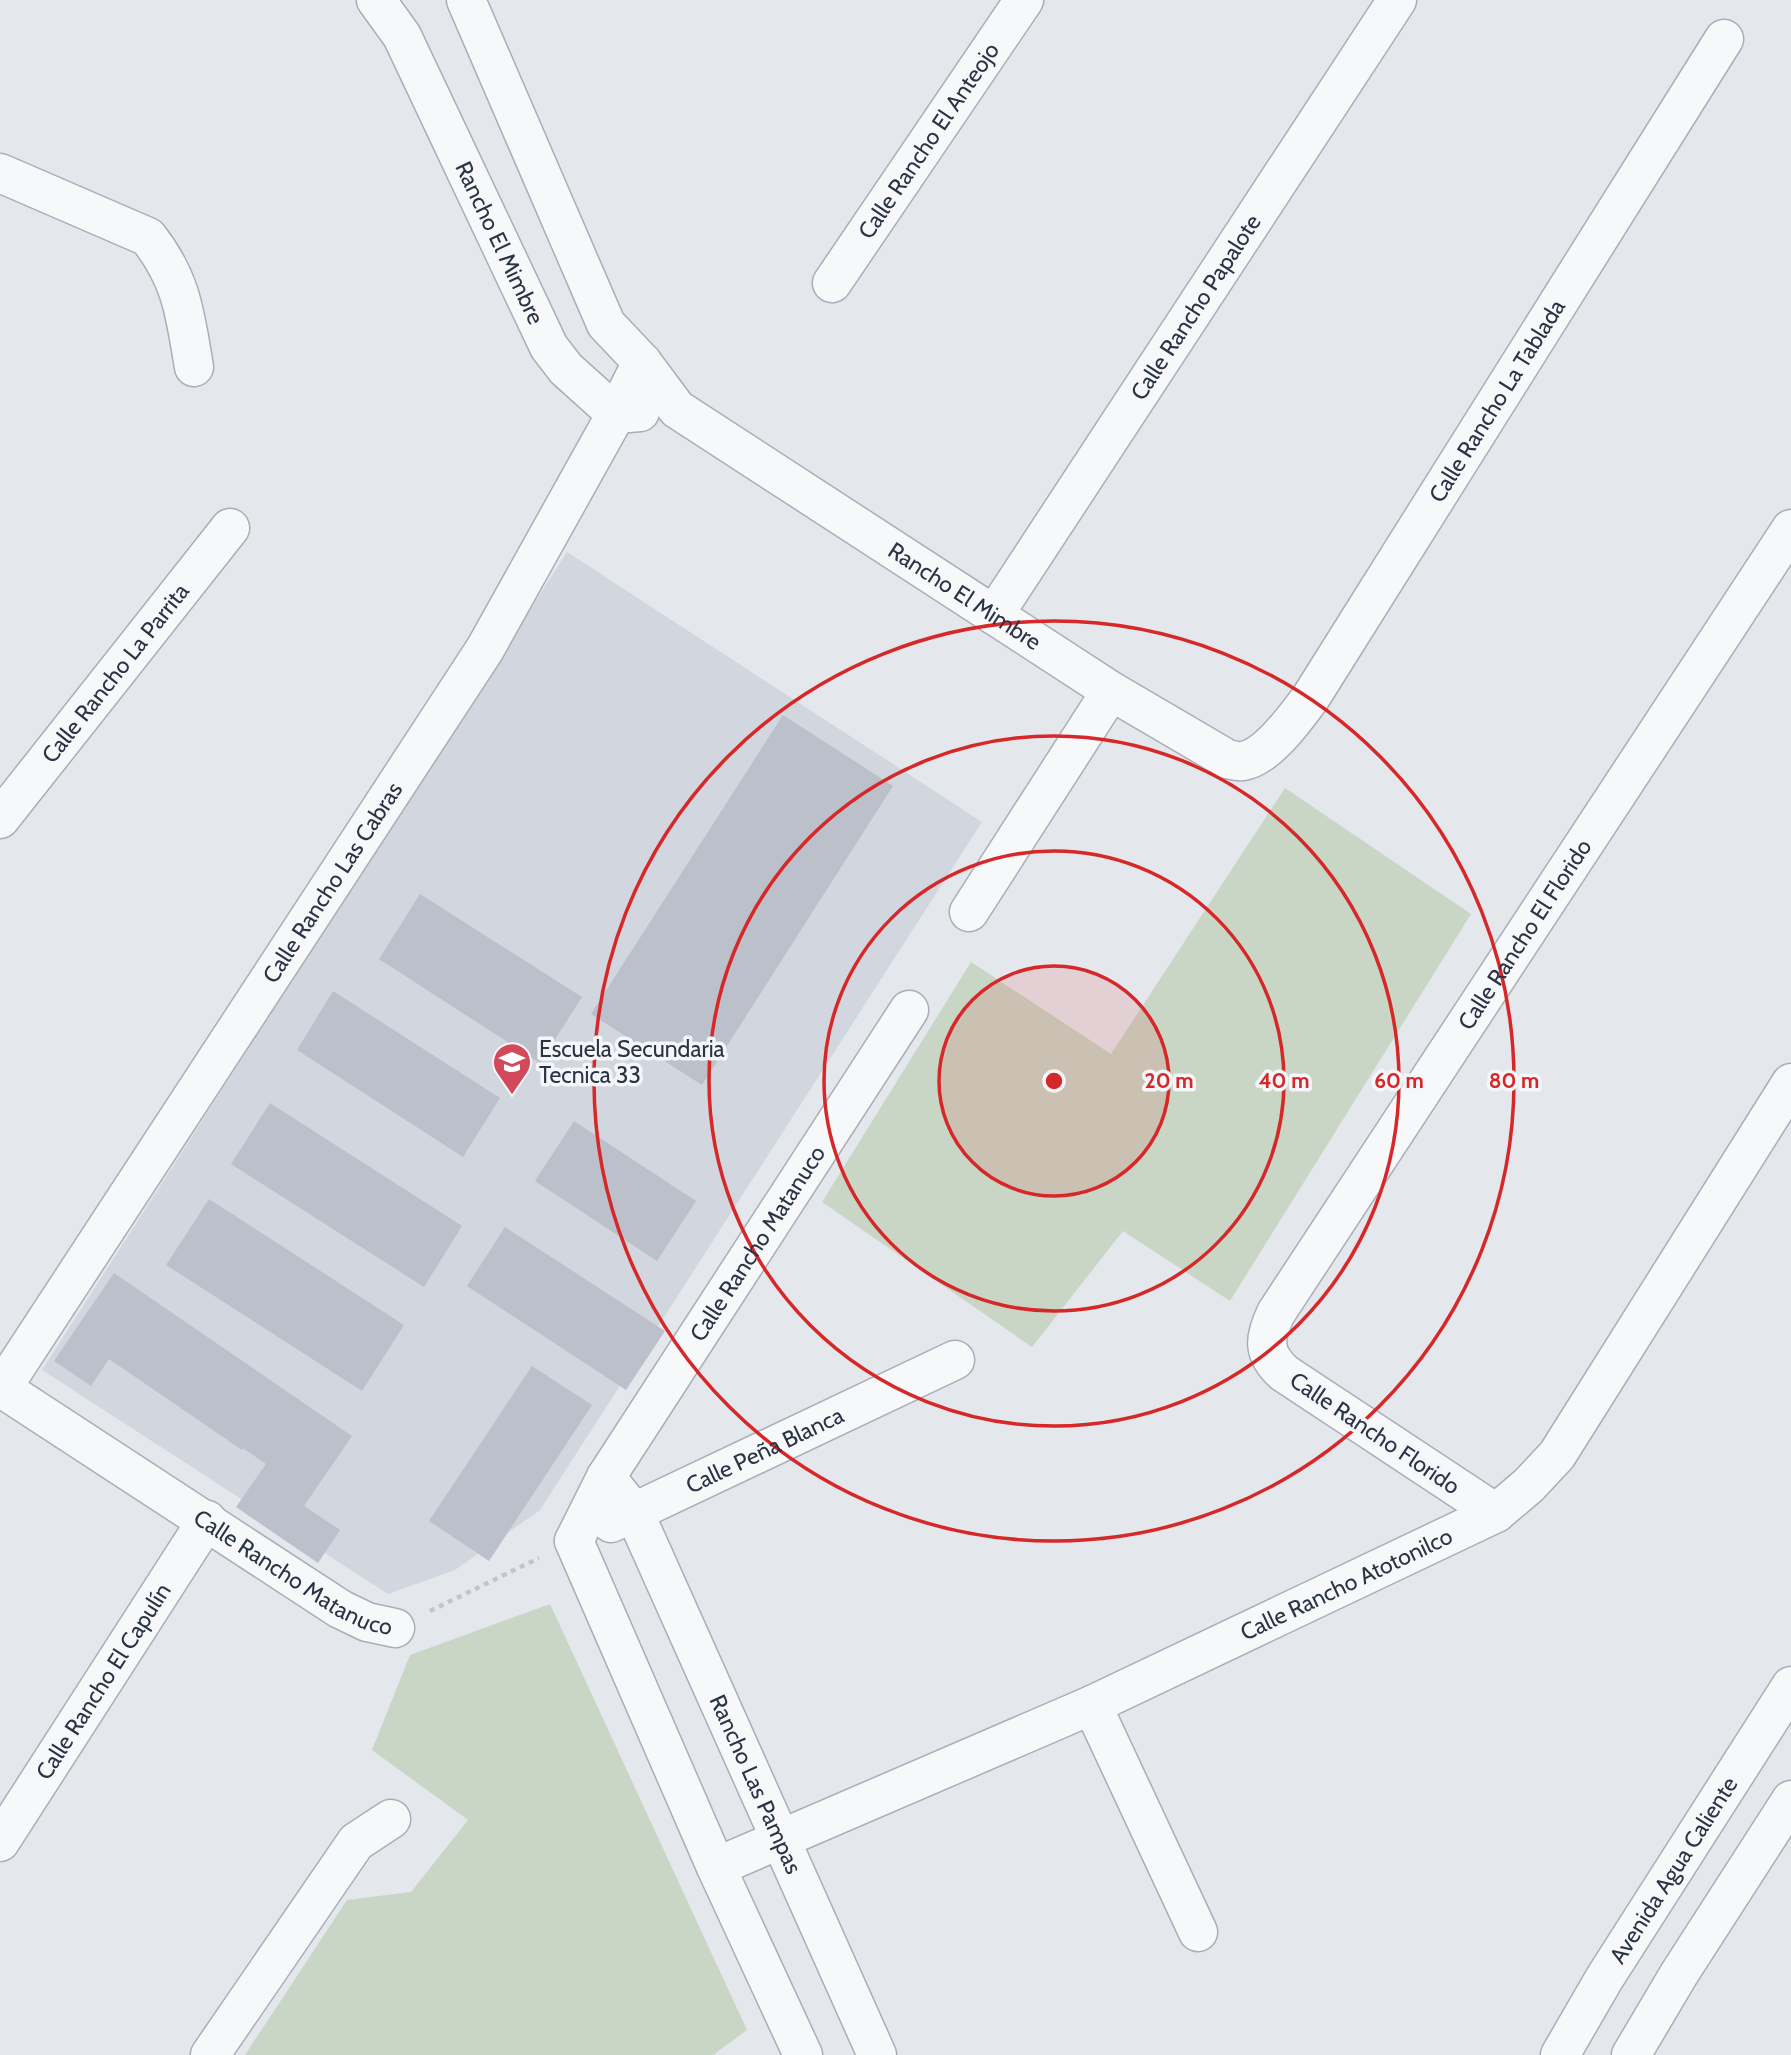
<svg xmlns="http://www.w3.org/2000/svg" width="1791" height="2055" viewBox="0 0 1791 2055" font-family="Cabin,sans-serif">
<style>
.built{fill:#d2d6de}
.green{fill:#c9d6c5}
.building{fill:#bbc0ca}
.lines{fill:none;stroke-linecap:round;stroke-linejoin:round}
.minor-casing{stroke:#a9aeb7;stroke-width:41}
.path{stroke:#c2c5cb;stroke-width:4.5;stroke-dasharray:5 5;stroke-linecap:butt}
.minor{stroke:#f7f8fa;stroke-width:38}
.ring{fill:none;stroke:#d62828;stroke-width:3.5}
.labels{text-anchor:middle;stroke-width:7;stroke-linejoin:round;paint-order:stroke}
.street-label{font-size:23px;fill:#2b3445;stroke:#f4f6f9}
.poi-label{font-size:23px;fill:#2b3445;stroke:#f4f6f9;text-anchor:start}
.centre{fill:#d62828;stroke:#f4f6f9;stroke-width:3.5}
.ring-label{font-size:21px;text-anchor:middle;font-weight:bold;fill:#d62828;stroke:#f4f6f9;stroke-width:7;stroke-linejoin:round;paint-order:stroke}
</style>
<rect width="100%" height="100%" fill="#e4e7ec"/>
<path class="built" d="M567 552 982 822 540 1510 455 1570 388 1594 42 1370Z"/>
<path class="green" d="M1285 788 1471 914 1230 1301 1123 1231 1032 1347 822 1202 971 962 1111 1054Z
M550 1604 747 2030 713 2055H245L347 1900 411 1892 468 1820 372 1750 410 1655Z"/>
<path class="building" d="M783 715 893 786 702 1085 591 1014Z
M420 894 582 997 540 1063 379 959Z
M333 991 500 1098 463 1157 297 1050Z
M270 1103 462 1226 424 1287 231 1164Z
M574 1121 696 1201 657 1261 535 1181Z
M209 1199 404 1325 362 1391 166 1265Z
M505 1227 665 1331 626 1390 467 1286Z
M114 1273 352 1436 304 1506 340 1530 318 1563 236 1507 266 1464 243 1448 242 1450 109 1359 91 1386 54 1361Z
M532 1366 592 1405 489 1561 429 1521Z"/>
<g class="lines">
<defs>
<g id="minor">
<path id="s1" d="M376 0 402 36 549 347 566 369 616 414 640 412"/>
<path id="s2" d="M466 0 606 324 642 362 677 409 1111 691 1227 759C1232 760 1239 762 1243 761 1268 757 1297 716 1311 697L1724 39"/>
<path d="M0 173 148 237C182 280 185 314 194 367"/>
<path id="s3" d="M832 283 1024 0"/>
<path id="s4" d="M994 615 1397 0"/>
<path id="s5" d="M0 819 230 528"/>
<path d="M969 912 1111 691"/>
<path id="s6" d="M0 1387 340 1609 367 1622 395 1628"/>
<path id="s7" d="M2 1388 485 649 616 414 642 362"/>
<path id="s8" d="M606 1477 634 1512 877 2055"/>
<path id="s9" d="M1496 1513 1284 1373C1262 1353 1264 1338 1276 1313L1791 529"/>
<path id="s10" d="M611 1523 955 1360"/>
<path id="s11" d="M574 1541 606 1477 909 1010"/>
<path d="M574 1541 716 1867 803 2055"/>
<path d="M1092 1705 1198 1932"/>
<path id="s12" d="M0 1842 207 1520"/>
<path id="s13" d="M716 1867 1092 1705 1496 1513 1529 1485 1557 1455 1791 1083"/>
<path d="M210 2055 356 1842 391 1819"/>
<path id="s14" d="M1560 2055 1604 1979 1791 1686"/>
<path d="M1631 2055 1679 1974 1791 1800"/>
</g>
</defs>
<use href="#minor" class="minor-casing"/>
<path class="path" d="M430 1611 539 1558"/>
<use href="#minor" class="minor"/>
</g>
<circle cx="1054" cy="1081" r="115" fill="#d62828" fill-opacity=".12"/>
<g class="ring">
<circle cx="1054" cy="1081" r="115"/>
<circle cx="1054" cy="1081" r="230"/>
<circle cx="1054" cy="1081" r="345"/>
<circle cx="1054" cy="1081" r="460"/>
</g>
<defs>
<symbol id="school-pin" viewBox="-11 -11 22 30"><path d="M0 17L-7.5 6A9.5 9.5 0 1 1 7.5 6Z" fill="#d1495b" stroke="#f4f6f9"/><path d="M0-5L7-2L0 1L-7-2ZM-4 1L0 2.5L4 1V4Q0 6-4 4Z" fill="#fff"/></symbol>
</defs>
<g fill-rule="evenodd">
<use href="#school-pin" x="490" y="1040" width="44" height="60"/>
</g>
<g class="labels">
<g class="street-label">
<text dy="8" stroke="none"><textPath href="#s3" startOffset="172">Calle Rancho El Anteojo</textPath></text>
<text dy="8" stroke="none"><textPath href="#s1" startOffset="273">Rancho El Mimbre</textPath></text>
<text dy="8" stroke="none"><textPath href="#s4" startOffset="368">Calle Rancho Papalote</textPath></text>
<text dy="8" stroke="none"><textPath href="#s2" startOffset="1577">Calle Rancho La Tablada</textPath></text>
<text dy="8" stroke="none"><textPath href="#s2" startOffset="807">Rancho El Mimbre</textPath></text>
<text dy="8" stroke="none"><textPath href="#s5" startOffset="186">Calle Rancho La Parrita</textPath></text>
<text dy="8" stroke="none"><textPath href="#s7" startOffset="604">Calle Rancho Las Cabras</textPath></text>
<text dy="8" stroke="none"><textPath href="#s9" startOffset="774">Calle Rancho El Florido</textPath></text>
<text dy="8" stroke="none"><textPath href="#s11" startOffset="350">Calle Rancho Matanuco</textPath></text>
<text transform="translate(1375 1433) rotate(34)" y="8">Calle Rancho Florido</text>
<text dy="8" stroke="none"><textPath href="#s10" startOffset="170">Calle Peña Blanca</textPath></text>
<text dy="8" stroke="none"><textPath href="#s6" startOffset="348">Calle Rancho Matanuco</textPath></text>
<text dy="8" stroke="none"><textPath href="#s13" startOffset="691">Calle Rancho Atotonilco</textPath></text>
<text dy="8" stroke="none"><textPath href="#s12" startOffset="191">Calle Rancho El Capulín</textPath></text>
<text dy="8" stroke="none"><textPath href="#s8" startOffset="343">Rancho Las Pampas</textPath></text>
<text dy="8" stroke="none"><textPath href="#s14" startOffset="217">Avenida Agua Caliente</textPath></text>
</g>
<g class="poi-label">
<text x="539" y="1057">Escuela Secundaria<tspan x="539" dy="26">Tecnica 33</tspan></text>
</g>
</g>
<circle cx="1054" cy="1081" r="10" class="centre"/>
<g class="ring-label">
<text x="1169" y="1088">20 m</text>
<text x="1284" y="1088">40 m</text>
<text x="1399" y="1088">60 m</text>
<text x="1514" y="1088">80 m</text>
</g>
</svg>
